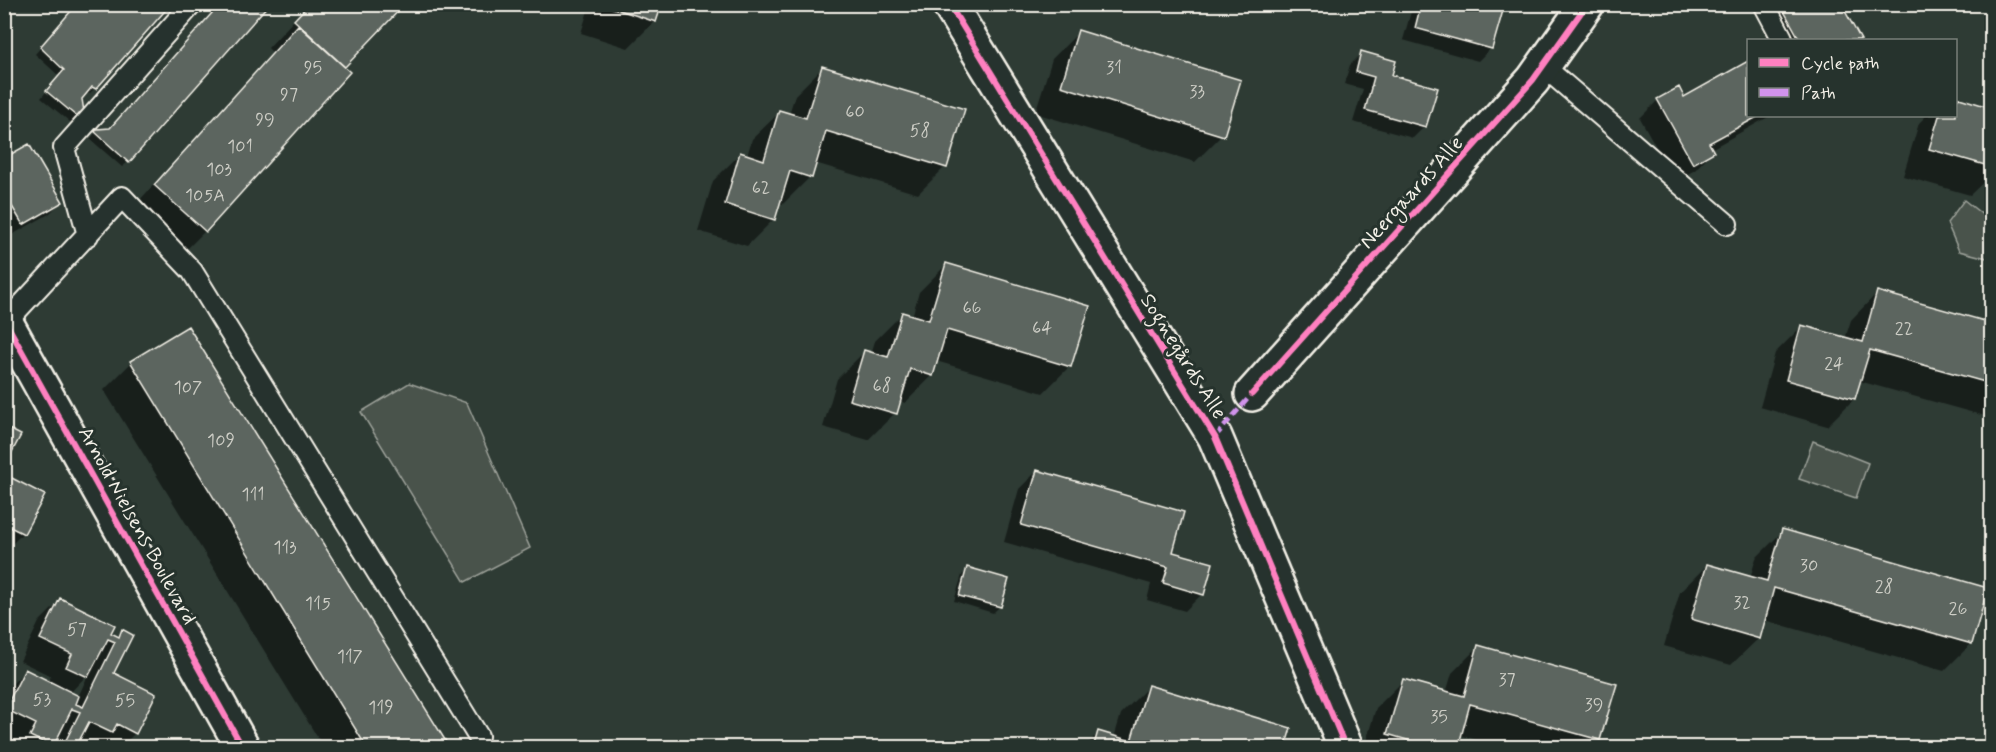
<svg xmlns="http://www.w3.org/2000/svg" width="1996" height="752" viewBox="0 0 1996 752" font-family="Mynerve,sans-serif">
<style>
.green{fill:#48524c;stroke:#9ea29a;stroke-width:1.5}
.shadow{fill:#0007;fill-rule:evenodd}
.building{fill:#5c655e;stroke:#f4f1e8;stroke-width:1.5}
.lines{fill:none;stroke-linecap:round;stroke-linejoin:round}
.lane-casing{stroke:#f4f1e8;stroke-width:24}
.street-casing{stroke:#f4f1e8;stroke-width:38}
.secondary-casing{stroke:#f4f1e8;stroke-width:38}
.lane{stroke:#26332d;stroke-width:20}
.street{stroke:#26332d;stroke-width:33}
.secondary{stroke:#26332d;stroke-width:33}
.quiet{stroke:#d193ec;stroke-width:4.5;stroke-dasharray:9 4.5;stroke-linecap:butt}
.cycleway-casing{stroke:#26332d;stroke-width:10}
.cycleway{stroke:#ff80c0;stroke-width:6}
.labels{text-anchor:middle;stroke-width:6;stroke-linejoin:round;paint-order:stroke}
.number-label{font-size:18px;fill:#cecec6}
.street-label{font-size:21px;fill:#f4f1e8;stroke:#26332d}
</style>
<rect width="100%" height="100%" fill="#2e3b34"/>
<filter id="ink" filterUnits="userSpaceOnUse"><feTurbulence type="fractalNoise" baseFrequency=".0167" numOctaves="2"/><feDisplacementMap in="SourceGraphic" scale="12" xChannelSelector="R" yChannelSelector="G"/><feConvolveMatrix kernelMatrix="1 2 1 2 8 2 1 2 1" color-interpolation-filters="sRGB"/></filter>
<g filter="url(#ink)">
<path class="green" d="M1964 200 1984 216 1986 231 1991 232V259L1959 251 1947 223Z
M409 383 467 403 530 548 465 582 361 412Z
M1813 441 1868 463 1856 498 1799 479Z"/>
<path class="shadow" d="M79 4 95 88 89 94 86 93 81 98 83 118 75 126 41 98 59 76 35 54Z
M309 4H403L342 67 205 231 178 258 128 213 273 53 268 48Z
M590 4H662L655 21 628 48 581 33Z
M1399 4H1488L1502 8 1490 49 1478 61 1403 40 1412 8Z
M1773 4H1840L1859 40H1773Z
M1079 32 1222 135 1195 162 1035 113 1052 59Z
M1362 53 1390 76 1425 126 1413 138 1353 122 1363 89 1344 84 1350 65Z
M1748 63V116H1770L1711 149 1712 152 1695 170 1675 181 1640 118 1658 100 1683 99Z
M822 68 945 167 918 194 815 163 810 177 783 204 779 203 774 219 747 246 698 231 713 181 740 154 747 156 752 139 780 112 789 114 795 95Z
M1992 98V174L1970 195 1903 176 1919 123 1926 116H1956V99L1989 108Z
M97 131 128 162 122 167 90 139Z
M4 160 61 202 49 214 10 236 4 226Z
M946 265 1070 366 1043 393 936 361 932 376 905 403 899 401 895 413 868 440 823 427 837 379 864 352 871 354 875 341 902 314 912 317 919 292Z
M1878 292 1992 325V418L1859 381 1854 399 1827 426 1760 407 1775 353 1802 326 1845 339 1851 320Z
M131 363 448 748H324L104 390Z
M1037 471 1171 553 1202 594 1185 611 1147 600 1151 584 1004 542 1019 489Z
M4 476 23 533 4 552Z
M1783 531 1987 589 1971 644 1944 671 1764 620 1759 638 1731 665 1664 646 1680 592 1707 565 1750 578 1756 558Z
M968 569 999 607 993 613 954 601 962 575Z
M61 600 109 634 116 637 123 631 112 673 135 733 120 748H52L54 744 50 748H14L15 746 4 741V692L25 671 48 682 51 676 20 661 39 622ZM89 673 78 697 70 693Z
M1479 646 1599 739 1590 748H1504L1460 735 1456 748H1364L1376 708 1403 681 1446 693 1452 673Z
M1148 687 1284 748H1084L1098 733 1114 738 1121 714Z"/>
<path class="building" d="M77 4H171L96 89 92 87 82 99 85 118 82 121 46 91 64 70 40 47Z
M220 4H269L129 163 95 132 97 129 110 128Z
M309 4H405L345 67 294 20Z
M607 4H662L656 22 607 6Z
M1421 4H1494L1504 7 1492 49 1415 28Z
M1780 4H1841L1861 40H1800Z
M298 25 350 72 206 232 154 185Z
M1078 30 1241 80 1224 136 1061 86Z
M1361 51 1396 61 1392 75 1438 88 1426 127 1365 110 1374 77 1356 72Z
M1748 61V116H1759L1709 143 1714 152 1693 164 1657 99 1679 87 1684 97Z
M822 66 965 109 947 168 826 131 812 178 790 171 775 220 725 204 740 152 764 160 779 110 806 118Z
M1956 97 1992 108V167L1929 149 1939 116H1956Z
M29 144 63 202 23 225 4 193V158Z
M946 263 1090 306 1071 367 947 330 933 376 910 369 897 414 849 400 864 350 888 357 902 312 929 320Z
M1877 291 1992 323V384L1870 350 1855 399 1786 380 1801 325 1863 342Z
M188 326 450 748H367L130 361Z
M9 429 21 435 4 467V434L7 435Z
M1037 470 1184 512 1173 552 1213 563 1204 595 1163 583 1168 567 1021 525Z
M4 474 45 495 24 534 4 524Z
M1782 529 1988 588 1972 644 1774 588 1760 639 1691 619 1707 564 1767 581Z
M967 567 1009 579 1001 607 959 596Z
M60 598 115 625 111 633 119 637 122 629 133 635 114 673 156 694 136 734 117 724 112 733 89 722 78 743 87 748H62L80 712 72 709 53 747 30 736 36 724 5 709 25 669 79 696 76 704 83 707 115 642 108 639 88 677 66 667 72 654 40 639Z
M1478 645 1617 684 1600 740 1470 704 1458 748H1434L1387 734 1403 679 1464 696Z
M1148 685 1291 728 1285 748H1093L1098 731 1131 741Z"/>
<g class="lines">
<defs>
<path id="lane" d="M1764 4 1782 38
M1543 66 1727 224
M88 235 64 148 192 4
M6 322 122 197 192 271 478 736"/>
<path id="street" d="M949 4 1215 437 1346 748
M1252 394 1533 80 1587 4"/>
<path id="secondary" d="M4 319 243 748"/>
</defs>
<use href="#lane" class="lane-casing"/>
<use href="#street" class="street-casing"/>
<use href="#secondary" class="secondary-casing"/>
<use href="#lane" class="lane"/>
<use href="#street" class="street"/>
<use href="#secondary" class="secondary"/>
<path class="quiet" d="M1215 437 1252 394"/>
<defs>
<path id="cycleway" d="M949 4 1215 437 1346 748
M4 319 243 748
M1252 394 1533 80 1587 4"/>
</defs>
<use href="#cycleway" class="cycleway-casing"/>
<use href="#cycleway" class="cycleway"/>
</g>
</g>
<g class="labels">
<g class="number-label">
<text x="313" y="73">95</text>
<text x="1114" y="73">31</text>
<text x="1197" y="97">33</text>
<text x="289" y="100">97</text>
<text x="855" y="117">60</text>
<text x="265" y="125">99</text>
<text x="920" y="136">58</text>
<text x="240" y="152">101</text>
<text x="219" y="175">103</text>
<text x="761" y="193">62</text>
<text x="205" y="201">105A</text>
<text x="972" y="313">66</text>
<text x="1042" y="333">64</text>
<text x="1904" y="334">22</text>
<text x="1834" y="369">24</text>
<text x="882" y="391">68</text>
<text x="188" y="393">107</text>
<text x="221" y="446">109</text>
<text x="253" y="500">111</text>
<text x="285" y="553">113</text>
<text x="1809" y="571">30</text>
<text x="1884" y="592">28</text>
<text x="1742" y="608">32</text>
<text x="318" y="609">115</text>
<text x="1958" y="614">26</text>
<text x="77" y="635">57</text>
<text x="350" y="662">117</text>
<text x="1507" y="685">37</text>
<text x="42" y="705">53</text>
<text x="125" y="706">55</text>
<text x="1594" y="710">39</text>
<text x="381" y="713">119</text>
<text x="1439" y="722">35</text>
</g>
<g class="street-label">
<text transform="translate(1411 192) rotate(-48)" y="7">Neergaards Alle</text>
<text transform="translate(1184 356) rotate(58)" y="7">Sognegårds Alle</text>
<text transform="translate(138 525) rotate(61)" y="7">Arnold Nielsens Boulevard</text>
</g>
</g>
<rect width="1996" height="752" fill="none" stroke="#26332d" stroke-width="24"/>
<rect x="12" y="12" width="1972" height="728" fill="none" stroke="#f4f1e8" stroke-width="2" filter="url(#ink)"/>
<rect x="1747" y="39" width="210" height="78" fill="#26332d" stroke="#787f78" stroke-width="1.5"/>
<rect x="1759" y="58" width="30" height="9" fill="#ff80c0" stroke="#787f78" stroke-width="1.5"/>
<text x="1801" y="69" font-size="18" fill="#f4f1e8">Cycle path</text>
<rect x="1759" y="88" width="30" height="9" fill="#d193ec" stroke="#787f78" stroke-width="1.5"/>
<text x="1801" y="99" font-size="18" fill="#f4f1e8">Path</text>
</svg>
